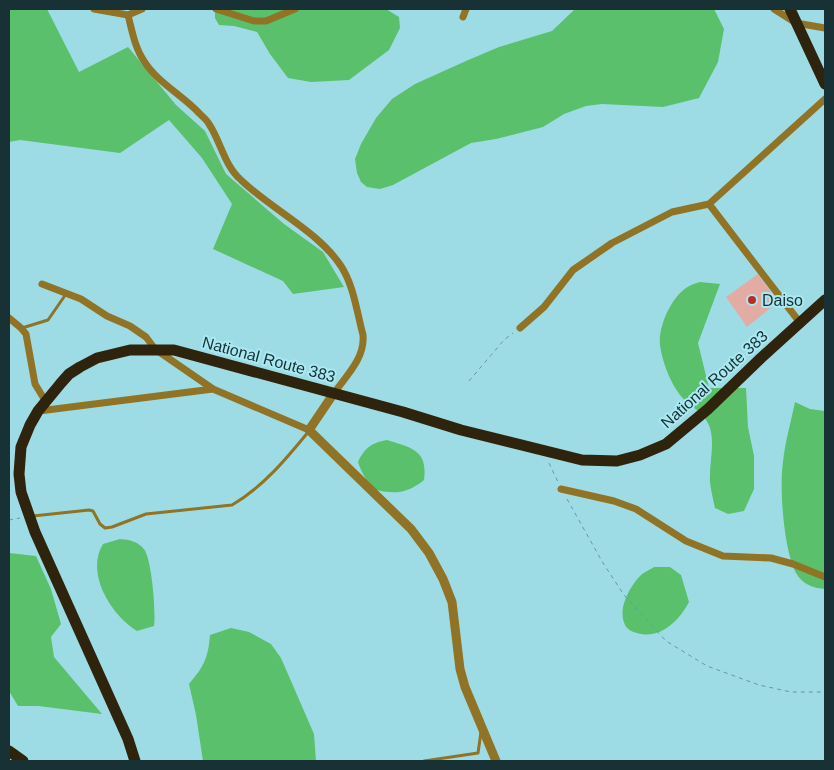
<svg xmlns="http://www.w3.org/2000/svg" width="834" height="770" viewBox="0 0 834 770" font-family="Arial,sans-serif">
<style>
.green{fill:#5ac06b}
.building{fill:#e2aca5}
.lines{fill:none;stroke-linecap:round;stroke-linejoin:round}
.path{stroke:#68989e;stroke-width:1;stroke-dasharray:4 4;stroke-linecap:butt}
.service{stroke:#907325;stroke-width:3}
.minor{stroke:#907325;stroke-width:7}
.tertiary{stroke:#907325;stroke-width:9}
.trunk{stroke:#2e240d;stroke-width:11}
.poi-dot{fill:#bb2c29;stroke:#aae9f2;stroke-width:2}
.labels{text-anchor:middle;stroke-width:4;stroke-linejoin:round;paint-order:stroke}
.poi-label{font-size:16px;fill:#173134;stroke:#aae9f2;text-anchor:start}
.street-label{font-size:16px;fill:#173134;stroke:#aae9f2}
</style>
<rect width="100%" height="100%" fill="#9ddce5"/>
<path class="green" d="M9 9H47L79 72 128 47 176 105 205 131 226 174 284 224 323 252 344 287 293 294 283 281 213 249 232 204 202 158 169 120 120 153 20 140 9 142Z
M215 9H386L399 17 400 28 389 50 349 80 311 82 288 78 270 54 257 32 234 26 219 25 215 18Z
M575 9H714L724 29 718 62 699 98 663 107 602 104 586 106 564 114 543 127 496 139 471 143 393 185 380 189 367 187 361 182 357 173 355 159 361 144 376 118 392 99 415 84 466 61 499 47 552 31Z
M700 282 720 284 698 343 709 388H746L748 427 754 456V489L744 511 728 514 715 508C713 499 711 491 710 482 709 464 715 445 710 428 704 410 690 408 680 395 670 382 662 361 660 345 658 327 671 298 686 288 690 285 696 283 700 282Z
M795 402 810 409 825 411V589C813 588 802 584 796 573 784 551 779 488 783 462 785 442 791 422 795 402Z
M387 440C412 448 428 450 424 480 405 495 394 494 371 489L361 470 358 462C365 447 372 443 387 440Z
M120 539C130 540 137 541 144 549 152 560 156 613 154 626L137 631C111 615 85 573 103 544Z
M9 553 36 556 51 589 61 624 51 637 54 657 102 714 38 706H18L9 691Z
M654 567H670L681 575 689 602C679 621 660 640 637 633 632 632 627 629 625 625 617 609 630 586 641 575 644 572 650 570 654 567Z
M231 628 249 632 271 644 281 658 314 734 316 761H203L196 715 189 684C204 666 208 659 210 635Z"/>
<path class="building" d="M758 274 778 302 747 327 726 297Z"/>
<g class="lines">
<path class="path" d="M469 381 504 340 513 333
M549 463 558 482
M567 499 603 563 624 595 666 641 707 666 759 685 791 692H825
M9 520 20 518"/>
<path class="service" d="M22 328 48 320 66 294
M33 516 89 510 93 511 100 524 105 528 112 527 146 514 232 505C263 487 287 458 309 431
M424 761 478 753 481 732"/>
<path class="minor" d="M94 9 128 15 142 9
M216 9 254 21H266L295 9
M774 9 796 23 825 28
M128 15C132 31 135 48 144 61 157 82 182 95 199 113 203 117 207 120 209 124 221 142 224 165 241 180 271 209 318 231 341 266 354 286 357 313 363 335 365 358 347 375 334 393
M463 17 466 9
M709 204 801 324
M42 284 81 299 107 316 130 326 146 337 155 349 213 389 309 430
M9 318 21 328 26 334 35 384 46 402
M520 328 544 307 573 270 612 243 672 212 709 204 825 99
M39 411 213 389
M561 489 614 501 636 509 686 541 723 556 771 558 793 564 825 577"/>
<path class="tertiary" d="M334 393 309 430 411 529 429 553 443 579 452 602 460 669 465 687 496 761"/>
<path class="trunk" d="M790 9 825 84
M9 751 23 761
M135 761 128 739 35 532 21 492 19 474 21 447 30 425 38 411 61 383 69 374 80 367 97 358 130 350H174L403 412 461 430 582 460 617 461 640 455 666 444 708 409 761 358 825 300"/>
</g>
<circle class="poi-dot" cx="752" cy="300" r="5"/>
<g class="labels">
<g class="poi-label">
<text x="762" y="306">Daiso</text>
</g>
<g class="street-label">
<text transform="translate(269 359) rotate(15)" y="6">National Route 383</text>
<text transform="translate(714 379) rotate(-42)" y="6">National Route 383</text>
</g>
</g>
<rect width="834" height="770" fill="none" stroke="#173134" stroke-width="20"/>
</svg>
